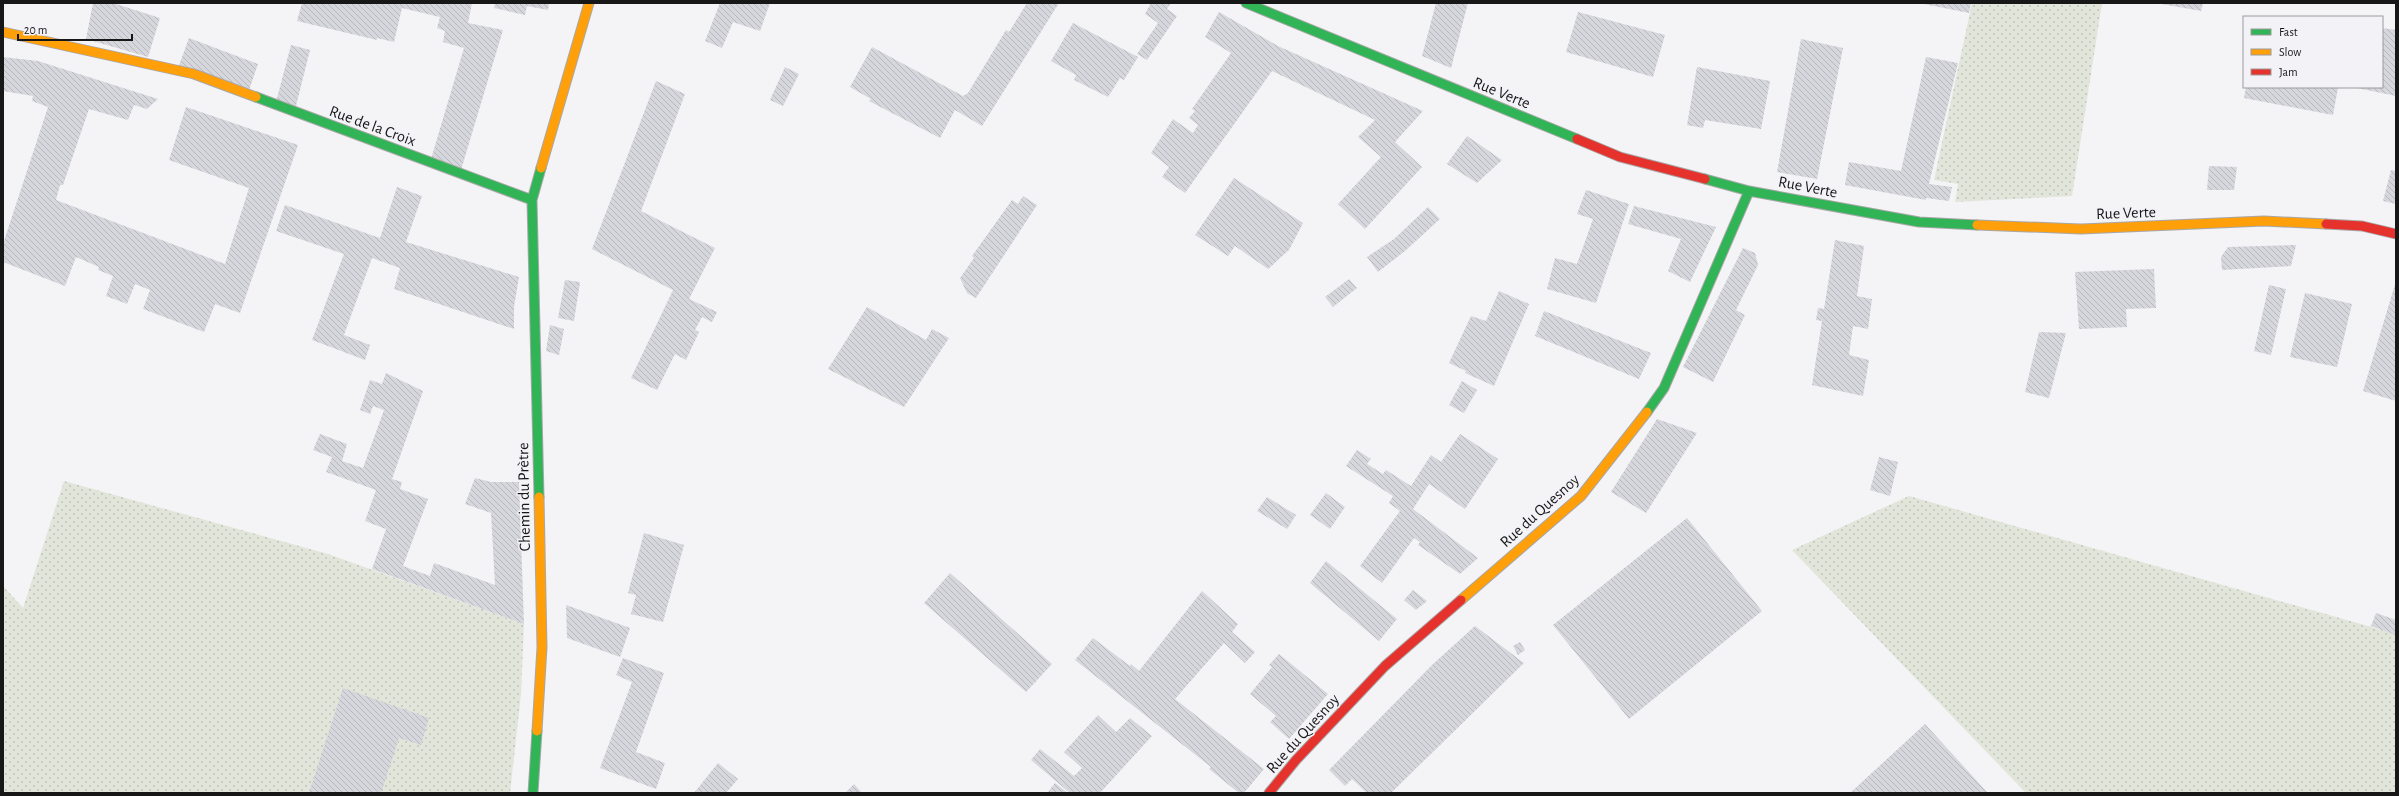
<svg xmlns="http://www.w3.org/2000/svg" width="2399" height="796" viewBox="0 0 2399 796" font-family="'Alegreya Sans',sans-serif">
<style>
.grass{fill:url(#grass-dots)}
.building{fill:url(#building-back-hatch)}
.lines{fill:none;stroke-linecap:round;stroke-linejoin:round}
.fast-casing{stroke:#a8a7a9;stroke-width:11}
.slow-casing{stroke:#a8a7a9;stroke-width:11}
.jam-casing{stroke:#a8a7a9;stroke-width:11}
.fast{stroke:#30b455;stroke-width:9}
.slow{stroke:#ff9f0a;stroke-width:9}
.jam{stroke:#e5322d;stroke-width:9}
.labels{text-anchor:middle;stroke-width:3;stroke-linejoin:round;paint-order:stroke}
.street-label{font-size:16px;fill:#171718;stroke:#f3f3f7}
</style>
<defs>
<pattern id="grass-dots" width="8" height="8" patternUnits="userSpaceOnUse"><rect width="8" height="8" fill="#e2e5da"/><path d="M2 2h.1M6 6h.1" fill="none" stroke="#c1c4ba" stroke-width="1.8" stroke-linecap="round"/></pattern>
<pattern id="building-back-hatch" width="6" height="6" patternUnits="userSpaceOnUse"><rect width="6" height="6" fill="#d6d6dd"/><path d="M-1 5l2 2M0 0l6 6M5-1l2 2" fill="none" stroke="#b7b7bd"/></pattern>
</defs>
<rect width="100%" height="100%" fill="#f4f4f6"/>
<path class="grass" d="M1972 3H2102L2072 196 1955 202 1958 184 1934 180Z
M64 481 328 554 524 624 521 694 510 793H3V586L23 608Z
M1909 496 2396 634V793H2026L1792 550Z"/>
<path class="building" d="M93 3H113L160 18 148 57 86 39Z
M302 3H472L468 23 503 30 461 170 431 159 464 48 443 42 445 31 437 28 440 17 402 8 394 42 377 38V40L297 21Z
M495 3H549L548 10 527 6 525 15 494 8Z
M720 3H770L760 31 733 22 722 48 705 41Z
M1027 3H1059L982 126 955 110 940 138 869 101 871 99 850 87 872 47 963 96 968 93 1006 30 1009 32Z
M1151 3H1171L1167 9 1177 16 1147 60 1137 54 1158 23 1145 14Z
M1436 3H1468L1451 68 1422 56Z
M1919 3H1971L1969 13Z
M2156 3H2203L2201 11Z
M1219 12 1278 46 1423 111 1395 142 1422 167 1365 229 1338 204 1381 157 1358 137 1375 120 1272 71 1185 193 1162 177 1169 167 1151 153 1173 119 1193 133 1198 125 1189 118 1195 111 1192 109 1231 53 1205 37Z
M1578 12 1665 35 1653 77 1566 52Z
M1073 23 1138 57 1124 80 1120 78 1108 97 1074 80 1076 75 1051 61Z
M2382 28 2396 30V96L2357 88 2382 87Z
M189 38 258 64 248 93 178 68Z
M1801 39 1843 48 1817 179 1777 172Z
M291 45 310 50 295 110 276 102Z
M3 57 38 61 158 99 147 109 134 105 128 120 89 109 63 185H60L56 200 225 264 249 188 169 160 186 107 298 145 240 313 215 304 204 332 143 309 150 290 135 284 127 304 106 296 113 276 98 270 99 267 76 257 65 286 3 262V244L48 107 32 101 33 96 3 91Z
M1926 57 1958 63 1929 184 1952 187 1949 201 1926 198V200L1845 185 1849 162 1901 171Z
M785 67 799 74 783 106 770 100Z
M1697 67 1770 81 1761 129 1705 120 1703 128 1687 125Z
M656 81 685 94 641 211 715 248 689 299 717 312 712 322 702 317 695 330 699 332 686 360 675 354 657 390 631 378 673 290 592 249Z
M2246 87H2332L2338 88 2333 115 2244 98Z
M1467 136 1502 160 1477 183 1447 164Z
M2209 166 2237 167 2234 190H2207Z
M2391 170 2396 171V204L2383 201Z
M1234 178 1303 223 1289 250 1268 269 1235 246 1228 256 1195 235Z
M397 187 422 196 406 242 519 277 514 307V329L394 289 400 268 372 258 344 335 370 345 365 360 312 340 344 254 276 231 285 205 380 238Z
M1586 190 1629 204 1596 303 1547 289 1555 258 1577 264 1593 219 1577 214Z
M1023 196 1037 205 976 298 967 293 960 278 974 258 972 256 1012 200 1018 204Z
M1634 206 1716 227 1690 282 1668 271 1681 239 1628 224Z
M1428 207 1440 219 1405 251 1378 272 1367 257 1394 239Z
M1835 240 1864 246 1857 296 1872 299 1868 329 1853 326 1849 355 1869 360 1863 396 1812 385 1822 321 1816 320 1818 308 1824 309Z
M2296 245 2291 266 2222 270 2221 257 2228 247Z
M1743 248 1755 253 1758 265 1736 310 1745 315 1713 382 1683 367Z
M2154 269 2156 308 2126 309 2127 327 2079 329 2075 272Z
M1349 279 1357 288 1333 307 1325 297Z
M565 280 580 282 574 321 558 318Z
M2396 281V401L2363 391Z
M2269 285 2286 289 2271 355 2254 351Z
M1499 291 1529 304 1494 386 1465 373 1466 371 1449 363 1471 316 1486 321Z
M2305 293 2352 304 2337 367 2290 357Z
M867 307 926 340 932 329 949 338 904 407 828 369Z
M1544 311 1651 353 1639 379 1535 336Z
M550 325 564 329 559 355 546 351Z
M2039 332 2066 333 2049 398 2025 392Z
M386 373 423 391 392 479 402 482 400 489 428 499 403 566 430 576 434 563 495 585 491 513 465 504 475 478 491 482H519L524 624 372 569 386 529 365 521 376 490 326 472 332 457 313 450 320 434 347 444 342 461 363 468 384 410 373 406 370 414 360 410 370 380 382 384Z
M1462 381 1477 390 1464 413 1449 405Z
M1657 419 1697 433 1646 513 1611 492Z
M1460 434 1498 459 1465 509 1429 484 1413 509 1478 558 1460 574 1418 545 1420 542 1414 538 1382 583 1360 566 1400 511 1389 503 1393 496 1346 466 1357 450 1371 459 1367 464 1383 474 1386 470 1411 486 1431 455 1441 462Z
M1879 457 1898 462 1890 496 1870 490Z
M1326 493 1345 507 1330 529 1310 515Z
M1267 497 1296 515 1287 529 1257 511Z
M1687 518 1762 611 1629 719 1553 625Z
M644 533 684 545 663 622 631 614 636 595 628 593Z
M1326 561 1397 619 1379 641 1310 583Z
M950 573 1052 664 1026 692 924 603Z
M1413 590 1427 601 1416 610 1404 600Z
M1202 591 1238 624 1232 632 1255 652 1245 663 1224 643 1175 699 1264 769 1244 793H1239L1209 769 1211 767 1075 660 1093 638 1130 666 1131 664 1139 671Z
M566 605 630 628 620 657 567 638Z
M2376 613 2396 620V635L2371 626Z
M1475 626 1524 663 1391 793H1367L1352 779 1345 786 1329 770 1432 665Z
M1520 642 1525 650 1518 655 1513 646Z
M1279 654 1328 694 1289 739 1270 722 1276 716 1250 694 1272 667 1269 665Z
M623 658 664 673 636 752 665 763 656 789 600 768 632 682 616 675Z
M343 688 429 718 421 745 399 738 381 793H309Z
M1098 715 1116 732 1130 718 1152 736 1100 793H1070L1031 760 1040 749 1074 776 1082 768 1064 752Z
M1925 724 1988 793H1850Z
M718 763 738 779 726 793H694Z
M1055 783 1068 793H1047Z
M854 784 862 793H845Z"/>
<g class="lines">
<defs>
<path id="fast" d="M1246 3 1577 139
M256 97 532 200 541 168
M1705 179 1749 191 1919 222 1977 225
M532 200 539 497
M1647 412 1664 388 1749 191
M533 793 537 731"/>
<path id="slow" d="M3 32 194 74 256 97
M541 168 589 3
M1977 225 2081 229 2264 221 2326 224
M1461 600 1581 496 1647 412
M537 731 542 647 539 497"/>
<path id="jam" d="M1577 139 1620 157 1705 179
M2326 224 2362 226 2396 234
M1269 793 1296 760 1385 666 1461 600"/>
</defs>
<use href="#fast" class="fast-casing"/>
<use href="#slow" class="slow-casing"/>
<use href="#jam" class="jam-casing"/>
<use href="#fast" class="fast"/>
<use href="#slow" class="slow"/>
<use href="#jam" class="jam"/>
</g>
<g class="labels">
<g class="street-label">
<text transform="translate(1502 92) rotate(22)" y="6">Rue Verte</text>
<text transform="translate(373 125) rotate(20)" y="6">Rue de la Croix</text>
<text transform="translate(1808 186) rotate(11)" y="6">Rue Verte</text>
<text transform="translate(2126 212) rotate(-2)" y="6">Rue Verte</text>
<text transform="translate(523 497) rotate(-91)" y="6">Chemin du Prètre</text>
<text transform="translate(1539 510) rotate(-42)" y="6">Rue du Quesnoy</text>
<text transform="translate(1302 733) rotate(-48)" y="6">Rue du Quesnoy</text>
</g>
</g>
<rect width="2399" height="796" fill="none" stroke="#171718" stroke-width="8"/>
<rect x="2243" y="16" width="140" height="72" fill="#f3f3f7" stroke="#9b9b9e"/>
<rect x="2251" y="29" width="20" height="6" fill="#30b455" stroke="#9b9b9e"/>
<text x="2279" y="36" font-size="12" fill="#171718">Fast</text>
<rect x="2251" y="49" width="20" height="6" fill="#ff9f0a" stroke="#9b9b9e"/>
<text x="2279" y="56" font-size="12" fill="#171718">Slow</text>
<rect x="2251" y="69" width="20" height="6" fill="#e5322d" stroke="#9b9b9e"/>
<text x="2279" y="76" font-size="12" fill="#171718">Jam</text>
<path d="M18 34v6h114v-6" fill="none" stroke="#171718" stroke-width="2"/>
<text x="24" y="34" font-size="12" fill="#171718" stroke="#f3f3f7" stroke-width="3" paint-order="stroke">20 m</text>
</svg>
